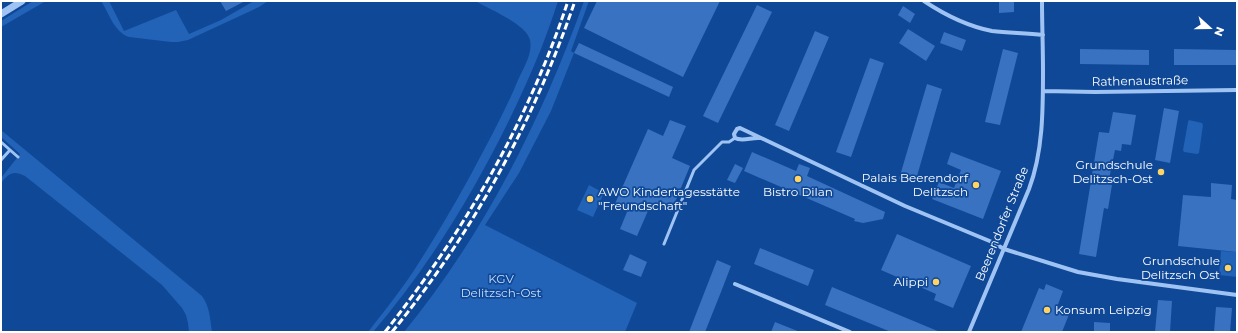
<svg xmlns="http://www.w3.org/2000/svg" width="1238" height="333" viewBox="0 0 1238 333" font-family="Montserrat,sans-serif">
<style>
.green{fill:#2262b7}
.building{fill:#3872c0}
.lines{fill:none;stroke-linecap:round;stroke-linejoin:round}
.service{stroke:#9fc4f4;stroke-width:3}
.minor{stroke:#9fc4f4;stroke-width:4}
.tertiary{stroke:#9fc4f4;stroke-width:7}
.rail{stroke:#fff;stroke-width:3;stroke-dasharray:7 3;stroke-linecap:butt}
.poi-dot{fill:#ffd462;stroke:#0f4897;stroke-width:1.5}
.labels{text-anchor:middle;stroke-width:3.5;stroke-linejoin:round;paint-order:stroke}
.street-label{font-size:12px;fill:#fff;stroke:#0f4897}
.poi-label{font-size:12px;fill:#fff;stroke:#0f4897;text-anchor:end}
.park-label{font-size:12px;fill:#c7dffe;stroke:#0f4897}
</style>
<rect width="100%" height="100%" fill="#0f4897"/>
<path class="green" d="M33 1H46L1 27V21Z
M101 1H109L124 31 176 10 189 34 221 20 254 1H268L259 7 188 40 178 42H171L129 37C114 32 109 13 101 1Z
M475 1H558C553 17 547 33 541 49 501 147 442 252 373 332H368C385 310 403 288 418 264 436 236 453 207 469 178 486 146 504 114 518 80 523 69 533 54 530 40 526 24 489 9 475 1Z
M584 1H589L571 51 574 53 551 111 519 173 485 225 637 303 625 332H404C484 234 542 119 584 1Z
M1189 120 1202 123 1203 125 1199 153 1197 154 1184 152 1183 150 1188 122Z
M1 130 202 296C210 307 210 319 212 332H189L188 323 186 315 182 308 162 285 25 176C13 170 9 173 1 183V178L20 154 1 137Z
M589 185 604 193 593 217 577 210Z
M1221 251 1237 252V277L1219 275Z"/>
<path class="building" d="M220 1H245L226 11Z
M597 1H720L683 77 584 28Z
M999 1H1014V12L999 13Z
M757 5 772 12 718 123 703 116Z
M903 6 915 14 910 23 898 15Z
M908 29 935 46 926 61 899 43Z
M815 31 829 37 789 131 775 125Z
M944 32 966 40 962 51 940 43Z
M579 43 673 87 669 97 574 53Z
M1003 49 1018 53 1000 125 985 122Z
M1080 49 1149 50V65L1080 64Z
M1174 49 1237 50V65H1174Z
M870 58 884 63 851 157 836 152Z
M927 84 942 89 915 183 899 179Z
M1164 108 1179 111 1170 163 1155 160Z
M1113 112 1136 115 1131 145 1122 144 1121 151 1115 150 1108 184 1112 185 1108 209 1104 208 1096 257 1079 254 1099 132 1109 133Z
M670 120 686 126 672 158 690 166 671 212 651 204 637 236 620 229 627 212 614 206 648 129 663 136Z
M752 152 796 171 799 164 810 168 807 176 885 212 883 219 863 223 854 221 855 219 744 171Z
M951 152 1001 171 983 219 932 199 939 182 954 188 961 170 947 164Z
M735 164 743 168 735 183 727 180Z
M1211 183 1232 185 1231 199 1237 200V252L1178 246 1183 195 1211 197Z
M897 234 971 266 953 308 934 300 936 294 881 270Z
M760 248 814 270 808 286 754 264Z
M630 254 647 262 641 277 623 270Z
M717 260 731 266 721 292 705 332H689Z
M1046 284 1063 291 1057 307 1070 312 1062 332H1021L1039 288 1044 290Z
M832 287 940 332H891L825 305Z
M1158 300 1172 301 1170 332H1155Z
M1216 307 1232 308 1230 332H1214Z
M775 322 800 332H771Z
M1094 322 1110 323V332H1094Z"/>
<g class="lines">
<path class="service" d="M1 142 18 157
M1 160 10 150
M664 244 694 170 722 142H729L735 138"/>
<path class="minor" d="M924 1C945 15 967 26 992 31 1009 33 1026 33 1043 35
M1043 91 1095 92 1237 90
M760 138C752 137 742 142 735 138L734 134 737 129 740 128 905 206 992 242 1004 249 1078 272 1117 279 1237 295
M735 284 850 332
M969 332 1029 189C1043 152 1043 110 1043 71 1043 48 1042 24 1042 1"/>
<path class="tertiary" d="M1 14 22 1"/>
<path class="rail" d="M385 332C463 233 528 122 568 1
M392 332C472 234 534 121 575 1"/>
</g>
<g class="poi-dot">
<circle cx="1161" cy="172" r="4"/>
<circle cx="798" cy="179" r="4"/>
<circle cx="976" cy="185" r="4"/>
<circle cx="590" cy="199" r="4"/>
<circle cx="1228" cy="268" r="4"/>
<circle cx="936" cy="282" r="4"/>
<circle cx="1047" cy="310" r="4"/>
</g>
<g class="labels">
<g class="street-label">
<text transform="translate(1140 81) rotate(-1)" y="4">Rathenaustraße</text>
<text transform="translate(1002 224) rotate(-68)" y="4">Beerendorfer Straße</text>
</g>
<g class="poi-label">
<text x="1153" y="169">Grundschule<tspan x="1153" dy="14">Delitzsch-Ost</tspan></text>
<text x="968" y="182">Palais Beerendorf<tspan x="968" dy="14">Delitzsch</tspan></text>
<text x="598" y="196" text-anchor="start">AWO Kindertagesstätte<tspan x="598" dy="14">"Freundschaft"</tspan></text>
<text x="798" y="196" text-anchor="middle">Bistro Dilan</text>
<text x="1220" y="265">Grundschule<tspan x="1220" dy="14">Delitzsch Ost</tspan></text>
<text x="928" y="286">Alippi</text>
<text x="1055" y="314" text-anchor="start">Konsum Leipzig</text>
</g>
<g class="park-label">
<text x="501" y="283">KGV<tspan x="501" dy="14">Delitzsch-Ost</tspan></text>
</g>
</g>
<rect width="1238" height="333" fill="none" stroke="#ffffff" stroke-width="4"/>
<g transform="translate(1210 28) rotate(111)" stroke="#0f4897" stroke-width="3" paint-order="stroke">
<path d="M0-3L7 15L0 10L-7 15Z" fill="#ffffff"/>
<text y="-6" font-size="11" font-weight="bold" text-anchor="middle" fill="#ffffff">N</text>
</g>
</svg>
